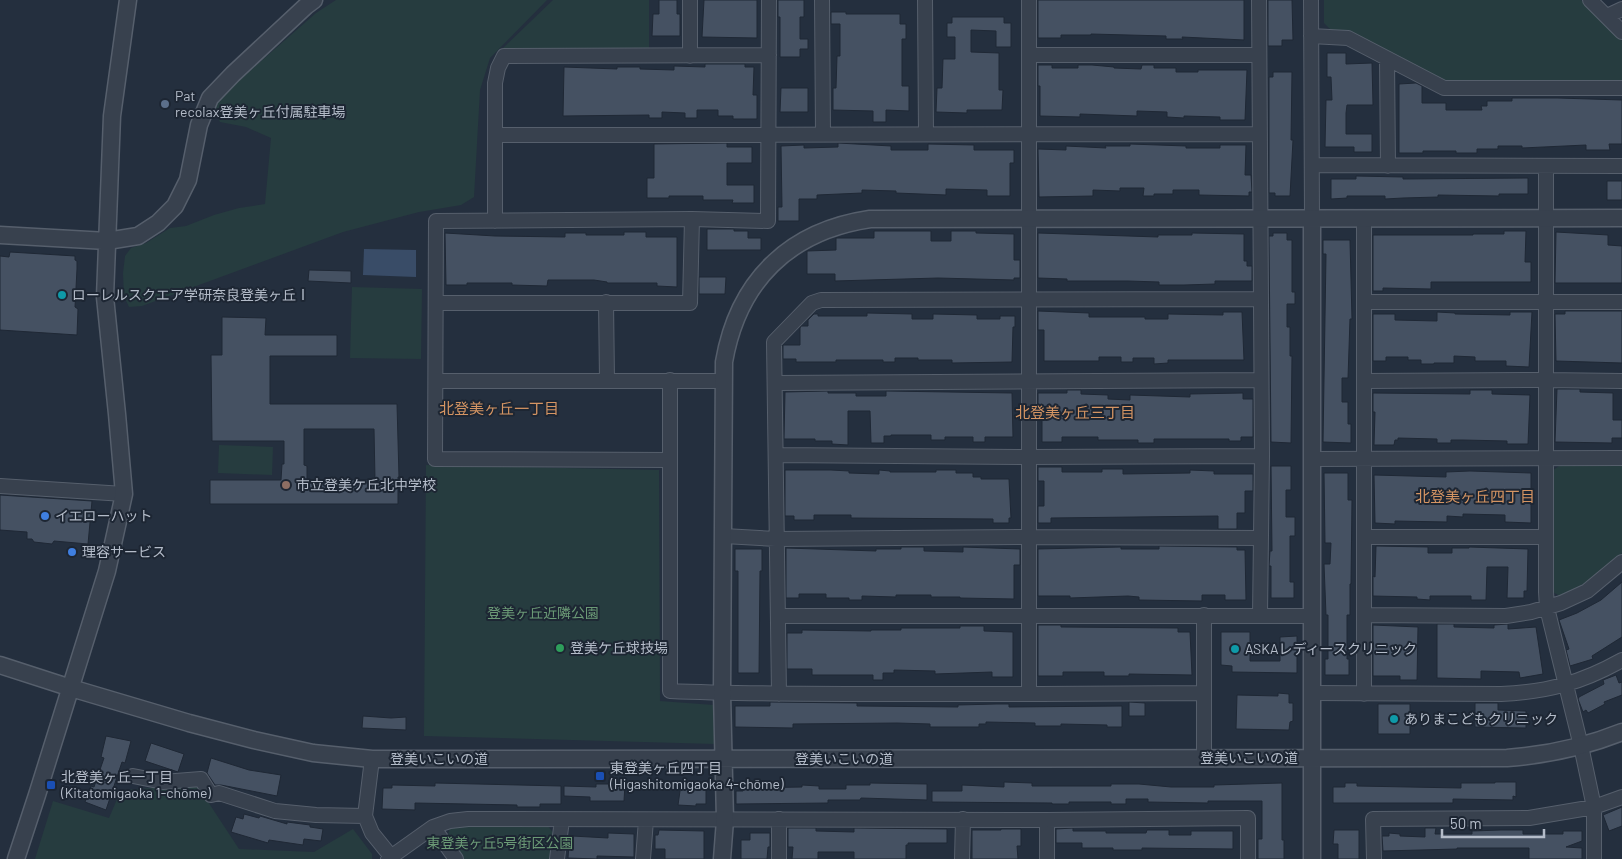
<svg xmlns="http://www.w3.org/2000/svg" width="1622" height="859" viewBox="0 0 1622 859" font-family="Barlow,'Noto Sans JP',sans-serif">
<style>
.green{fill:#263c3f}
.water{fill:#394c67}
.building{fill:#455162;stroke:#1f2835;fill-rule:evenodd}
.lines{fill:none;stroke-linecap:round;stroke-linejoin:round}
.minor-casing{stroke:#565f6c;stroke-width:16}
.tertiary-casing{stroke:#565f6c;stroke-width:19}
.minor{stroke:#38414e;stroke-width:14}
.tertiary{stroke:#38414e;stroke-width:16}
.service-dot{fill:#5c6f8a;stroke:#1d2633;stroke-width:2}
.culture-dot{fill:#0f9aa8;stroke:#1d2633;stroke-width:2}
.education-dot{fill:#8d6e63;stroke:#1d2633;stroke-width:2}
.shop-dot{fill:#3f7fe0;stroke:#1d2633;stroke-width:2}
.leisure-dot{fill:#2e9e5b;stroke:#1d2633;stroke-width:2}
.transit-dot{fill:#1a4fb4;stroke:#1d2633;stroke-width:2}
.labels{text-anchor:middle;stroke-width:4;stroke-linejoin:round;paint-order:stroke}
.poi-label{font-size:14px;fill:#b4bcc9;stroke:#1d2633;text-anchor:start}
.park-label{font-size:14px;fill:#6b9a76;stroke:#1d2633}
.street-label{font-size:14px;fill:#b4bcc9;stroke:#1d2633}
.neighbourhood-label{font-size:15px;fill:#d59563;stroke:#1d2633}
</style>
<rect width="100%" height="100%" fill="#242f3e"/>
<path class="green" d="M336 0H547L490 58 480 90 474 197 461 205 419 212 343 232 142 306 129 307 124 296 123 273 125 256 131 248 146 243 170 228 186 226 214 215 239 208 265 204 271 138 246 127 220 122 213 107 229 89 316 13Z
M553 0H649V49H502Z
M1324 0H1581L1622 41V81L1451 82 1440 80 1349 30H1331L1324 23Z
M352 287 422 289 421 359 350 358Z
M219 445 273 447 272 475 218 473Z
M426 465 659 470 660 701 714 705 715 744 424 736Z
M1559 466H1622V553L1589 581 1560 596 1551 591 1552 471Z
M197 785 239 849 314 852 353 829 372 854V859H35L53 801 109 818 121 790Z
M463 826H548L554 834 550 859H462L447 838 450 828Z"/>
<path class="water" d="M364 249 416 250V277L363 275Z"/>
<path class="building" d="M659 0H677V14H680V36H652L653 14H659Z
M704 0H757V38L702 37Z
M778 0H804V17H800V39H808V49H800V57H780V17H778Z
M1038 0H1244V40L1182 37 1183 39H1166V36L1091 34V35H1061V38H1038Z
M1268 0H1292L1293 40H1282V46H1268Z
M831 12H846V14H900V24H906V39H902V86H909V111L886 110V122H873V111L833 110V88H836L837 56H840V24H831Z
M952 17H1004V23H1011V47H996V31L971 30V52L999 53V90H1003L1002 110H967V113L936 112 937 88H942L943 59H955V37H947V23H952Z
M1327 53H1346V64L1372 63 1373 105H1347L1346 113V134H1372V152H1354V147H1325L1326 100H1332L1331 77H1327Z
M705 64H745V67H754L753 95H757V119H733V116H718V110H697V118H685V113L662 112V118H649V115L563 116 564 67 617 69V67H640V69L674 70V66L705 67Z
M1038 65H1052V68H1078V65H1092L1114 67V68L1141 69 1142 65H1154V68H1176V72H1198V70H1247L1245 120H1220V117L1184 116V118L1167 117V112L1137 111V116L1080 114V117L1040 116V86H1038Z
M1273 72H1292L1291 140H1293L1290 196H1275V193H1269V77H1273Z
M1416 83 1422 86V103H1446V110H1482L1481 106H1487V101H1512V98H1558L1622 100V144H1609L1610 150H1586V145L1522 148V146H1498V149H1477V153H1456V151H1423V153H1399V84Z
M781 88H808V112H780Z
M727 143V147H752V163H727V185H754V203H732L733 200H703V196H669V198H647V178H654V144Z
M838 143 891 146V150H928V144L974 145V150H1014V163H1010V196H987V190L946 189V195L896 193V191L862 190V193L817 195V199H799V221H778V207H782L781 146 804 145V148L838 147Z
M1130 144 1186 146V148H1220V145H1246L1245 175H1251L1252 192H1249V196L1199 195V190H1173V194H1154V196H1143L1144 188H1120V191L1093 190V196L1039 197 1038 149 1066 150V146L1106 148 1105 146H1130Z
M1356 176 1403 177V179L1528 178V194H1499V196L1438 195V197L1403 198 1385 199V196H1347V198L1331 199V179H1356Z
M1607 181H1622V200H1607Z
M707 229H734V231H748V238H761V250H707Z
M874 231H931V241H951V231H976V233L1014 234V260H1020V278H1014V280L938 278 835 281V274H807V251L836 250V238H874Z
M1504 231H1526L1525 262H1531V282H1431V289L1383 288V291H1373V235H1473V234H1504Z
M624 232H646V237H677V287L657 286V283H607V282L594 280H548L547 286 512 285V283H467V285H446L445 233 495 236 565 237V233H586V235H624Z
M1556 232 1608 235V245L1622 246V283H1555Z
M1038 233 1158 237V235H1192V233L1244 234V261H1247V266H1252V281H1215V284L1184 285H1159V282L1128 281H1067V279L1038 278Z
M1273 233H1287V240H1292V292H1295V304H1287V327H1290V356H1292L1291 443 1271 442 1269 241V236H1273Z
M1323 240H1350L1352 319H1350L1348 378H1342V402H1348V424H1351V443L1323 442 1326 254H1323Z
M10 252 75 256V260L77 261V269L75 307 78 309 77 335 0 330V256L9 257Z
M309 270 351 271V283L308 281Z
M699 277H726L725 294H699Z
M1038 311 1089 313V317H1145V319H1168V314L1223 315V312H1242L1244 360H1168V363L1154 364V358H1133V362H1121V357H1099V361H1044V330H1038Z
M1565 311H1622V363L1556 361 1555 314H1565Z
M1437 312 1455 313V314L1510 315V312H1532L1529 367 1506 366V361H1475V357L1454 356V363H1434V364H1421V360H1408V357H1386V361H1373V314H1395V320L1437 321Z
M867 313 912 314V319H933V314L977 315V319H1000V316H1015V327H1013L1012 362 952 363V360H918V358H895V362H883V360H836V362H796V359H783V345H800V328L801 326H808V320L814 314H818V316H867Z
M222 317 266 318 265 335H337V356H270V404H397L399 477H398V504H210V480H281L282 464H284V441H212L211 355H222ZM304 429H374L375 480H307V466L304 465Z
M1557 389H1580V392L1613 393V420H1622V438H1612V443L1555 442Z
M1067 390H1081V394L1108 395V399L1130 400V395L1190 397V394L1243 393V399H1253V437H1241V441H1229V439H1154V443H1138V440H1098V437H1062V442H1042V411H1038V393H1067Z
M1470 390H1492V394L1530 395 1528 444H1507V441L1463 440H1451V443H1437V439L1398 438V440H1395L1394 445H1374L1375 412H1373V393L1470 394Z
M828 391V393H856V396H886V391L1012 393 1013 437H985V442H973V437H945V440H931V435H891V436H884V443H871L870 411H848V445L832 444V441H815V439H784L785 392Z
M1271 466H1291V490H1286V517H1295V536H1290V582H1294V598H1271V566H1269L1270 551H1272Z
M1038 467H1062V472H1102V469H1123V474L1190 473V470L1214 471V474H1253V491H1245V513H1237V529H1218V516L1051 518V523H1038V506H1044V481H1038Z
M785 470H831L849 471V473L879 474V470L890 471V472H936V470H956V473H973V477H981V479H1009L1011 518H1009V523H993V519L851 518V515H814V520H794V516H785Z
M1470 471 1531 473V523L1505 522V515L1463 514V517L1447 516V522L1395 521V524L1375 523 1374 475 1446 477V472Z
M1324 473H1348V500H1352L1351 584H1350V615H1347V659H1349V675H1325V659H1328V615H1326L1324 564H1330L1331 543H1325Z
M0 495 92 501 88 544 54 541 52 544 34 542 32 539H27V532L0 530Z
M1159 546 1237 547V550H1245L1246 600H1225V595H1202V601L1139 600V597L1128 596 1070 598V596H1038V549L1121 547V549H1159Z
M1376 546 1428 547V553H1452V548H1469V547L1528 549 1527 591H1524V598H1507L1508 567H1487L1486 600H1471V596H1430V600L1417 599V597L1373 596V576L1375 577Z
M901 547H924V551L963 552V547L1020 549V565H1014V599L960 598V597H931V595H896V597L862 596V600H849V598H826V594H799V598H786V548L876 551V549H901Z
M735 549H762V571H760L759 673H738V571H735Z
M1622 582V637L1592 656 1593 659 1570 666 1566 650 1569 649 1559 620 1577 613 1601 600Z
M1437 624H1454V627L1494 628V625L1508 624V629L1536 627 1543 674 1520 678 1519 672 1481 671V679L1437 678Z
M1038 625H1061V627L1178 628V632H1190L1192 675 1129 674V676H1104V672H1063V676H1038Z
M1373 625 1418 627 1417 680H1400V676H1373Z
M960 626H984V631L1013 632V677H992V672L935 674V671L894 670V673H883V680H873V675H812V669H787V633H802V630L871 631V630H901V628H960Z
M1221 632H1250V661H1280V637L1297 636V673L1232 672V666L1221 665Z
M1616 675 1619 683 1622 682V695L1604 702 1605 704 1588 713 1586 710 1583 712 1578 699 1579 697 1604 684 1603 680Z
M1278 693 1289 694V703H1293V721L1290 722 1289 730 1236 729 1237 695 1278 696Z
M770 702 857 703V706L958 707V705L996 704H1009V707L1122 706V727H1107V725L1061 724V726H1035V723L986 722V724H979V727H930V724L897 723 793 724V728L735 727V706H770Z
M1129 702 1145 703V716H1129Z
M1475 703H1498V710L1526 711V728L1475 727Z
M1378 704H1410V734H1378Z
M363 716 391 718 406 717V730L362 728Z
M106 736 131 741 125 763 122 762 106 810 85 802 91 786 94 787 104 758 101 757Z
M151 743 184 754 178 772 145 761Z
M211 758 249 770 281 775 277 796 221 785H215L207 773Z
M1004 782 1032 783V786H1111V784H1139L1171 787H1214V785L1282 783V840H1284V859H1258V839H1262V801H1208V803L1148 802V799H1126V804H1111V802H1069V804H1052V803L932 802V791H962V785L1004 787Z
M1495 782H1516V797L1513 796V800L1453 799V803H1333V787H1345V783H1357V786L1461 788V783H1495Z
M435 783 561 786V804H540V807H517V805L415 803V810L382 809 383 788H392V785L435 786Z
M870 783 927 784V800L861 798 860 800H828V803L736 804V791H743V788L802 787V785L819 786V789H846V785H870Z
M596 784H625L624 801H590V797L564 796V786L596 787Z
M681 784 706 785V804H696V806L678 805Z
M1622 807V826L1609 831 1603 815Z
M244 814 259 818 260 816 287 824V822L310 825V827L323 829 321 841 304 839 303 845 269 840 268 843 231 832 236 817 243 819Z
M788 828H816V831L854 832V828L947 829V843H908V845H906V859H854V852H818V859H792L793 847H788Z
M1073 828V831H1106V833H1146L1147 830H1169V835H1191V831H1233V849L1142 848V850H1113V848H1082V843H1056V829Z
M1425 828H1436L1435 834H1472V831L1501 830H1523V834H1563V831H1582V841L1566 847 1582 848V859H1529V848H1457V849L1383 851 1382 836H1389V833L1400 834V836L1425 837Z
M1001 829H1021V846H1017L1018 859H972V830H1001Z
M659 830 704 831V859H665V849H655V835H658Z
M1334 830H1359V859H1338V844H1333Z
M608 833 634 834V857L597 856V859L568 858 569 844H571L572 836 608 838Z
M750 833H770V847H768L767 859H741V840H750Z"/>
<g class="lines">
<defs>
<path id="minor" d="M822 0 823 134
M925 0 926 133
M1029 0V694
M1259 0 1262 456 1260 615
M1311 0 1312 218
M1590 0 1622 32
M1607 16 1622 9
M1311 36 1348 38 1444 88H1622
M1029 55H1258
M690 56V0
M1387 59 1388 166
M495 135 1260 134
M1312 165 1622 166
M1546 166V592L1547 608 1581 746 1594 807V859
M495 221V83L498 68 504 56 769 55
M606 302 607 380
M1364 302H1622
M436 303H690L692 219
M670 380V691C739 694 809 694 878 694 987 694 1095 694 1204 693
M436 381H723
M1365 381 1545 380 1622 381
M776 383 1261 380
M776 455 1029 457 1262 456
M1312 459 1622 458
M669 460 435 459 436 221 692 219 768 221 769 0
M0 486 124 494
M724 536 776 539 1029 537 1261 538
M1364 537H1545
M1365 615 1506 616 1531 612 1561 603 1587 591 1622 562
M779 616H1313
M1312 693 1501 694C1547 692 1581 683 1622 660
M779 694 774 342 812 303 821 300 1261 299
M1364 694V218
M1204 758V615
M372 759 365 816 372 833 393 859
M133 776 163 782 201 779 211 795 219 793 275 811 316 815 365 816
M433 827 456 859
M388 859 433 827 450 821 468 819 1047 820 1248 818V859
M557 859 562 820
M643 859 646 820
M779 859V819
M962 859 963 819
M1047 859V820
M1374 859 1373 819 1529 818 1594 807 1622 797"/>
<path id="tertiary" d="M1312 218V859
M0 235 107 241 138 236 158 223 175 206 188 180 199 125 210 98 233 74 306 6 314 0
M0 665 71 688 189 723 254 740 313 753 372 759 1507 758C1547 755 1585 747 1622 732
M16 859 37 795 107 571 124 494 117 414 105 297 112 116 128 0
M722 859 725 820 722 693 724 362C738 281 789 231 870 219L1622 218"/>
</defs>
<use href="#minor" class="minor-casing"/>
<use href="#tertiary" class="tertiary-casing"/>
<use href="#minor" class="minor"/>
<use href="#tertiary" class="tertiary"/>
</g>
<circle class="service-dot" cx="165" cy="104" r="5"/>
<g class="culture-dot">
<circle cx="62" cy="295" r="5"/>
<circle cx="1235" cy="649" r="5"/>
<circle cx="1394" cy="719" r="5"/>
</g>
<circle class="education-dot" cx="286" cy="485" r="5"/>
<g class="shop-dot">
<circle cx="45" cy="516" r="5"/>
<circle cx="72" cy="552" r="5"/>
</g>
<circle class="leisure-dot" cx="560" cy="648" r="5"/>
<g class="transit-dot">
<rect x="595" y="771" width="10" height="10" rx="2.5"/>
<rect x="46" y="780" width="10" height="10" rx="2.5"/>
</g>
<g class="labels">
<g class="poi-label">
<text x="175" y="101">Pat<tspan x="175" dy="16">recolax登美ヶ丘付属駐車場</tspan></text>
<text x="72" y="300">ローレルスクエア学研奈良登美ヶ丘Ⅰ</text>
<text x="296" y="490">市立登美ケ丘北中学校</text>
<text x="55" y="521">イエローハット</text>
<text x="82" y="557">理容サービス</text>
<text x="570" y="653">登美ケ丘球技場</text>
<text x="1245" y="654">ASKAレディースクリニック</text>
<text x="1404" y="724">ありまこどもクリニック</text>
<text x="610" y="773">東登美ヶ丘四丁目<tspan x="610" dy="16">(Higashitomigaoka 4-chōme)</tspan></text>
<text x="61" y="782">北登美ヶ丘一丁目<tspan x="61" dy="16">(Kitatomigaoka 1-chōme)</tspan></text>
</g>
<g class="park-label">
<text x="543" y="618">登美ヶ丘近隣公園</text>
<text x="500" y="848">東登美ヶ丘5号街区公園</text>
</g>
<g class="street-label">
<text x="1249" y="763">登美いこいの道</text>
<text x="439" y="764">登美いこいの道</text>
<text x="844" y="764">登美いこいの道</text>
</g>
<g class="neighbourhood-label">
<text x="499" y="414">北登美ヶ丘一丁目</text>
<text x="1075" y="418">北登美ヶ丘三丁目</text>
<text x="1475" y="502">北登美ヶ丘四丁目</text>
</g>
</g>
<path d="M1442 829v8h102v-8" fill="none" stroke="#b4bcc9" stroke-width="2.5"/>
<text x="1450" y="829" font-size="15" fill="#b4bcc9" stroke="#1d2633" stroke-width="4" paint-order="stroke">50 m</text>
</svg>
